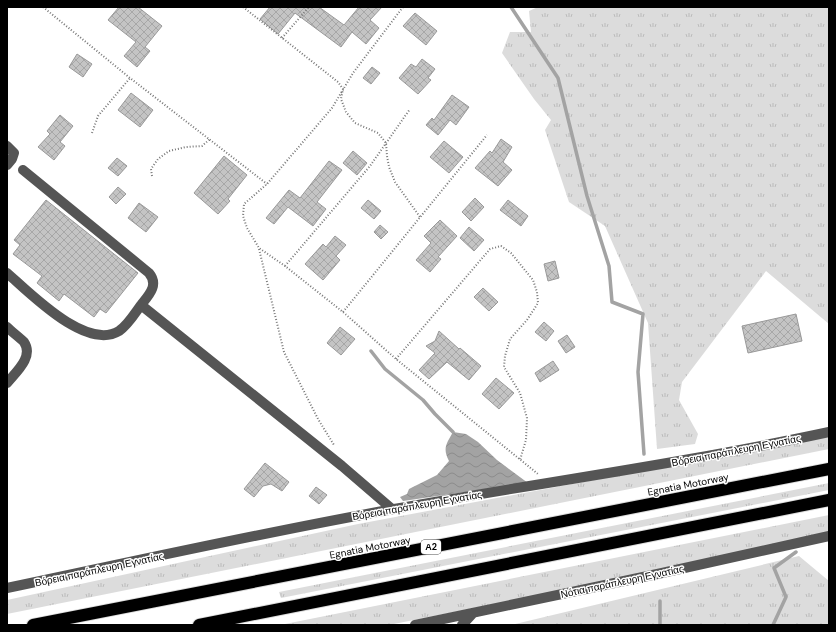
<svg xmlns="http://www.w3.org/2000/svg" width="836" height="632" viewBox="0 0 836 632" font-family="'DM Sans',sans-serif">
<style>
.grass{fill:url(#grass-tufts)}
.water{fill:url(#water-waves)}
.lines{fill:none;stroke-linecap:round;stroke-linejoin:round}
.stream{stroke:#a3a3a3;stroke-width:3.5}
.building{fill:url(#building-cross-hatch);stroke:#999}
.highway-casing{stroke:#dbdbdb;stroke-width:14}
.path{stroke:#777;stroke-width:2;stroke-dasharray:1 2;stroke-linecap:butt}
.minor{stroke:#555;stroke-width:10}
.highway{stroke:#000;stroke-width:12}
.labels{text-anchor:middle;stroke-width:3;stroke-linejoin:round;paint-order:stroke}
.shield{fill:#fff;stroke:#4c4c4c;stroke-width:1}
.shield-label{font-size:9px;font-weight:bold;fill:#000}
.street-label{font-size:10px;fill:#000;stroke:#fff}
</style>
<defs>
<pattern id="grass-tufts" width="24" height="20" patternUnits="userSpaceOnUse"><rect width="24" height="20" fill="#dcdcdc"/><path d="M3 7l-1-3M5 7V3M7 7l1-3M15 17l-1-3M17 17v-4M19 17l1-3" fill="none" stroke="#bbb"/></pattern>
<pattern id="water-waves" width="16" height="10" patternUnits="userSpaceOnUse"><rect width="16" height="10" fill="#a3a3a3"/><path d="M0 5q4-4 8 0t8 0" fill="none" stroke="#8b8b8b"/></pattern>
<pattern id="building-cross-hatch" width="8" height="8" patternUnits="userSpaceOnUse"><rect width="8" height="8" fill="#c4c4c4"/><path d="M0 0l8 8M0 8l8-8" fill="none" stroke="#a7a7a7"/></pattern>
</defs>
<rect width="100%" height="100%" fill="#fff"/>
<path class="grass" d="M538 7H829V324L766 271 682 382 679 400 698 434 695 444 657 449 648 323 605 226 569 202 545 130 551 120 534 99 502 53 510 32H531L529 11Z
M829 436V449L7 614V600L358 524Z
M829 483V490L281 598 279 592Z
M829 515V532L573 588 389 625H280Z
M799 556 829 581V625H511Z"/>
<path class="water" d="M453 432 466 434 478 442 497 460 528 483 403 501 400 497 407 494 409 489 437 475 449 461C442 448 447 443 453 432Z"/>
<g class="lines">
<path class="stream" d="M511 7 558 78 587 196 609 266 612 302 643 314 638 372 644 454
M371 351 385 369 423 400 435 414 453 432
M660 625V601
M773 625 786 597 774 568 796 552"/>
</g>
<path class="building" d="M119 7H138L162 26 145 47 150 51 137 67 124 56 136 42 108 20Z
M270 7H319L344 25 359 7H382L370 20 379 28 366 44 352 32 341 47 295 13 278 34 260 19Z
M415 13 437 31 426 45 403 26Z
M77 54 92 64 83 77 69 67Z
M422 59 435 69 428 78 431 80 418 94 399 78 411 64 416 67Z
M372 67 380 73 371 84 363 78Z
M131 93 153 110 140 127 118 110Z
M452 95 469 107 456 125 450 120 438 135 426 125 432 118 434 120Z
M60 115 73 126 60 142 65 146 54 160 38 147 50 134 47 131Z
M501 139 512 147 503 162 512 170 498 186 475 168 490 151 492 153Z
M444 141 463 157 449 173 430 157Z
M353 151 367 163 357 175 343 163Z
M224 156 247 175 228 199 230 201 218 214 194 193Z
M117 158 127 166 118 176 108 168Z
M329 161 342 170 317 202 326 209 313 226 288 207 274 224 266 218 289 190 300 198Z
M118 187 126 194 116 204 109 197Z
M475 198 484 207 471 221 462 212Z
M46 200 138 273 106 313 100 309 94 317 64 294 59 301 37 283 42 276 13 254 20 245 14 240Z
M368 200 381 211 374 219 361 208Z
M508 200 528 216 521 226 500 210Z
M139 203 158 217 146 232 128 218Z
M440 220 457 236 438 257 441 259 430 272 416 260 431 243 424 236Z
M380 225 388 232 381 239 374 232Z
M469 227 484 240 474 251 460 238Z
M335 236 346 245 336 256 340 260 323 280 305 264 323 244 326 247Z
M555 261 559 278 548 281 544 264Z
M483 288 498 302 489 311 474 297Z
M796 314 802 341 748 353 742 326Z
M544 322 554 331 546 341 535 332Z
M340 327 355 339 341 355 327 343Z
M439 331 459 349 460 348 481 366 469 380 447 362 429 379 419 370 435 353 426 346 435 341Z
M567 335 575 347 566 353 558 341Z
M553 361 559 370 540 382 535 373Z
M496 378 514 393 499 409 482 394Z
M265 463 289 482 282 491 271 484 263 486 254 497 244 489Z
M316 487 327 495 319 504 309 496Z"/>
<g class="lines">
<defs>
<path id="highway" d="M33 625 829 469
M199 625 829 500"/>
</defs>
<use href="#highway" class="highway-casing"/>
<path class="path" d="M43 7 130 78 267 184
M243 7 338 82 343 89 341 99 346 112 355 123 378 133 386 143 387 156 389 167 395 182 420 217
M403 7 353 73 332 108 267 184 244 204 243 216 247 228 259 248 285 266 343 312 396 359 538 474
M282 38 309 7
M92 133 98 116 130 78
M152 176 151 169 158 159 169 151 186 147 202 146 210 139
M259 249 284 352 318 419 334 445
M285 266 370 166 410 109
M343 312 487 135
M396 359 490 249 501 246 511 253 533 280 537 292 538 303 527 320 510 339 505 356 504 367 520 393 527 418 526 440 520 460"/>
<path class="minor" d="M7 146 14 153 12 159 7 165
M23 170 149 273C159 285 149 295 141 305
M7 273C30 293 86 351 119 331 128 325 135 313 141 305L342 466 392 509
M7 327C12 332 19 337 24 342 34 357 16 372 7 383
M7 588C136 561 265 532 394 509 539 483 685 463 829 432
M415 625 662 573 829 536
M462 625 473 613"/>
<use href="#highway" class="highway"/>
</g>
<g class="labels">
<rect class="shield" x="421" y="540" width="20" height="14" rx="3"/>
<g class="shield-label">
<text x="431" y="550">Α2</text>
</g>
<g class="street-label">
<text transform="translate(736 450) rotate(-11)" y="4">Βόρεια παράπλευρη Εγνατίας</text>
<text transform="translate(688 484) rotate(-11)" y="4">Egnatia Motorway</text>
<text transform="translate(417 505) rotate(-10)" y="4">Βόρεια παράπλευρη Εγνατίας</text>
<text transform="translate(370 547) rotate(-11)" y="4">Egnatia Motorway</text>
<text transform="translate(99 569) rotate(-12)" y="4">Βόρεια παράπλευρη Εγνατίας</text>
<text transform="translate(622 581) rotate(-12)" y="4">Νότια παράπλευρη Εγνατίας</text>
</g>
</g>
<rect width="836" height="632" fill="none" stroke="#000000" stroke-width="16"/>
</svg>
